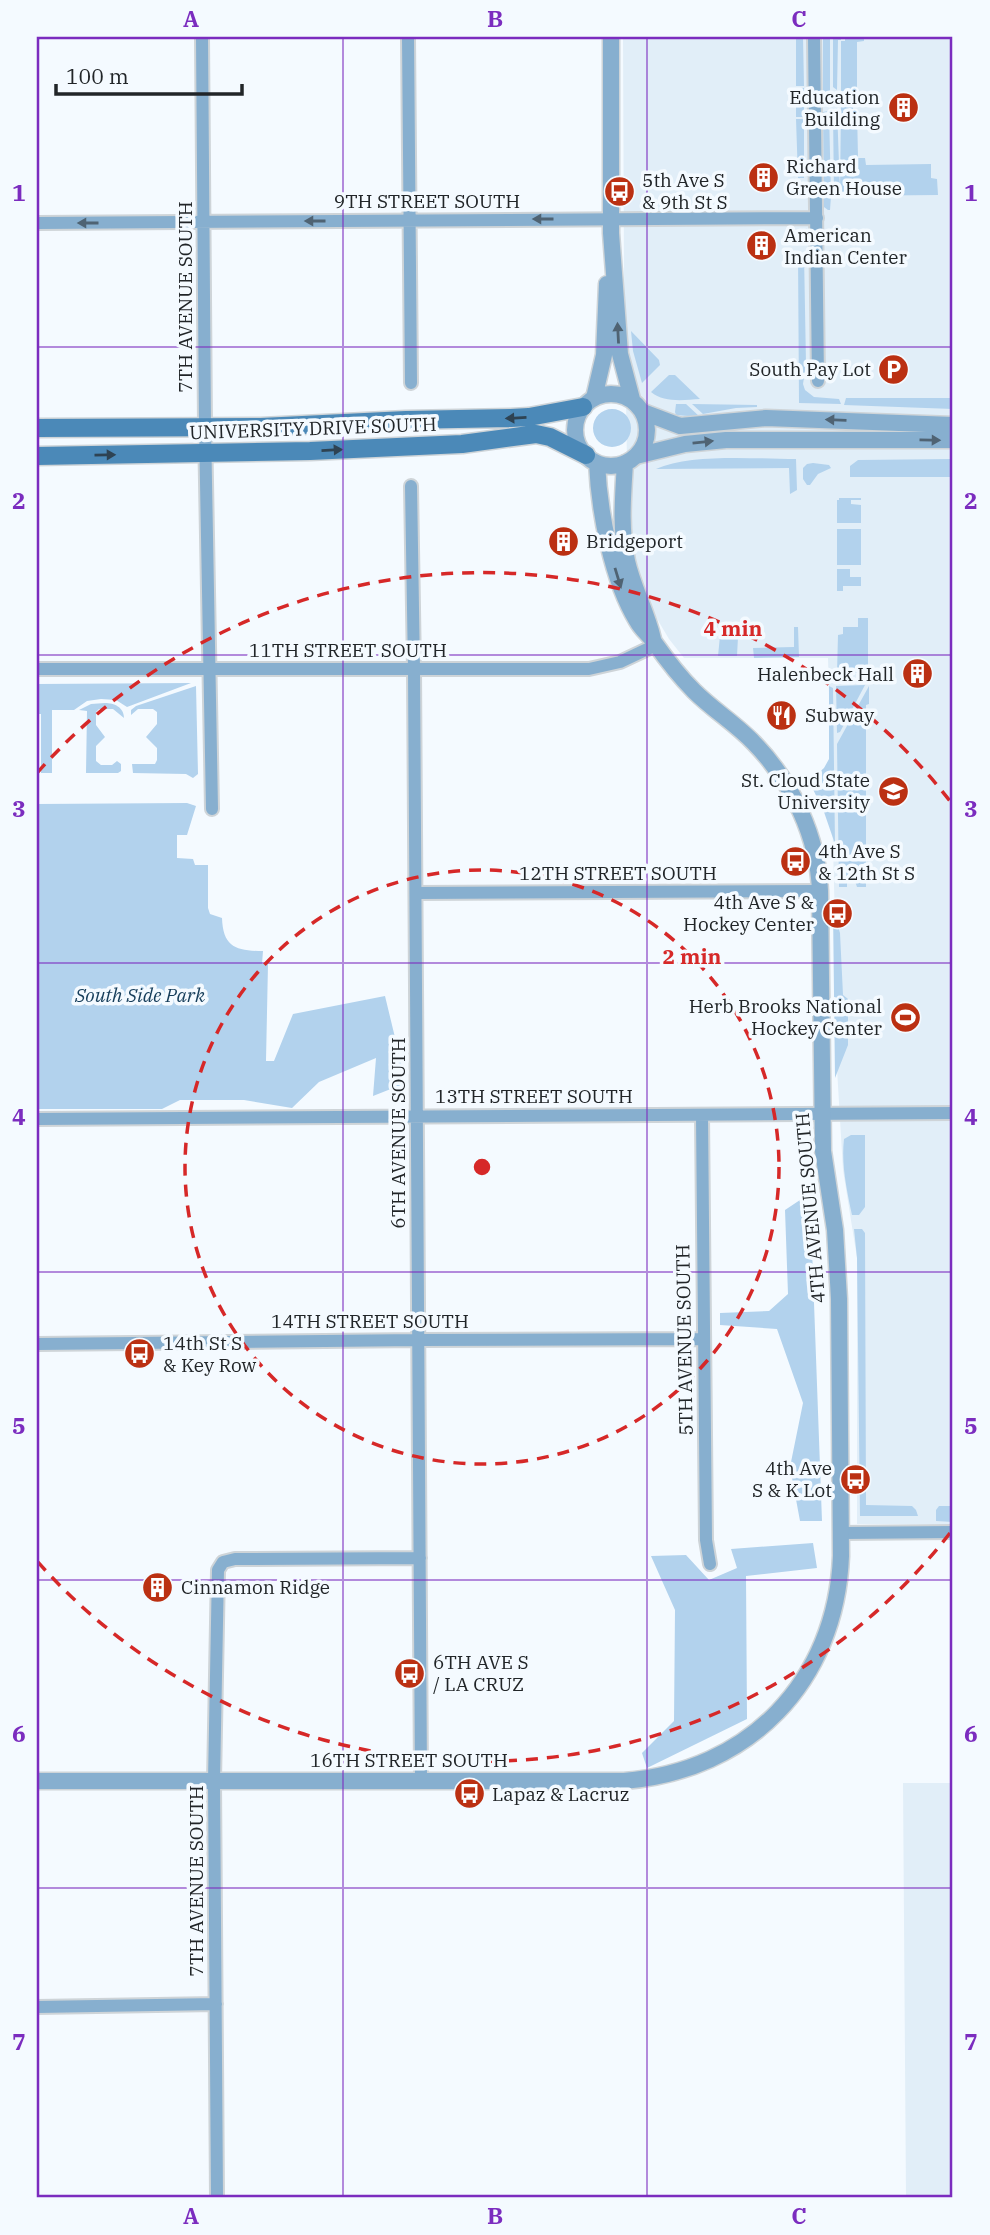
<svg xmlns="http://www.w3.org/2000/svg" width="990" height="2235" viewBox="0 0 990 2235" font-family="'IBM Plex Serif',serif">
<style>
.built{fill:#e1eef8}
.green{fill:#b2d2ed}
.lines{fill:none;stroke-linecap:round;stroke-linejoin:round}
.minor-casing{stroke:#ced4d8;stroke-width:16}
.tertiary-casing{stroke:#ced4d8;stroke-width:19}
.secondary-casing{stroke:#ced4d8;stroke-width:21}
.minor{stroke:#87afcf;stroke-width:12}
.tertiary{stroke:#87afcf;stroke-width:16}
.secondary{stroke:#4b89b8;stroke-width:18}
.oneway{fill:#4f6373}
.oneway2{fill:#2e4353}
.grid{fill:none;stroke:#7b2cbf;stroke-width:2;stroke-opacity:0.55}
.ring{fill:none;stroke:#d62828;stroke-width:3.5;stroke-dasharray:12 9}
.labels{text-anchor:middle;stroke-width:7;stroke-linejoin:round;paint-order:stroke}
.poi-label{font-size:19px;fill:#212528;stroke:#f4faff;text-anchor:start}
.street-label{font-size:19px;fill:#212528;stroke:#f4faff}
.park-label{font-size:19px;font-style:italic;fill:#153d5a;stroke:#f4faff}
.centre{fill:#d62828;stroke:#f4faff;stroke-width:3.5}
.ring-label{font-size:21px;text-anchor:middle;font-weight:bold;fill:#d62828;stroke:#f4faff;stroke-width:7;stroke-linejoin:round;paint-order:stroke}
.neatline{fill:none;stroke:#7b2cbf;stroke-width:2.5}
.grid-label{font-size:23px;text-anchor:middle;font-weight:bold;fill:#7b2cbf}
</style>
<rect width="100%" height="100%" fill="#f4faff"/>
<path class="built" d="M623 37H953V1524H857V1258L843 1170 837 1069 835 923 828 658H684L669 639 650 607 633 559 628 527 624 272Z
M903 1783H953V2198H906Z"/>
<path class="green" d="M796 37H803L804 86H796Z
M823 37H830V93H823Z
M833 37H841V40H838L837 90 833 87Z
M845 37H864V41L857 42V91H853V93H841V41H845Z
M796 88H804V117H796Z
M841 105H853V110H857L858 158H865L866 165 931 164V178L937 179 938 195 834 196 833 111 837 108 840 192Z
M829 111 831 196 830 210H828L824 207 823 112Z
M796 119H804V178H798Z
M798 254H804L806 364 803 384 805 390 814 397 839 399 841 404 799 403Z
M631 331 659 360 660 365 642 383 633 351Z
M669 375H675L700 399C684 400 664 403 651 392Z
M846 398H953V409L844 405Z
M676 404H686L700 417 676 415 675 412Z
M692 404 757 405V407L736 408 703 414Z
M593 428a19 19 0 1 1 38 0a19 19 0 1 1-38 0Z
M796 459 797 490 790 494 789 468 656 469C691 453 757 459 796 459Z
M953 459V477H850V466L858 460Z
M813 463 829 465 831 468 818 474 810 485H807L803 479V468L807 464Z
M839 498H861V500H851V504L861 505V523H837V500H839Z
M837 529H861V565H837Z
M837 569H850V577H861V586H843V591H837Z
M858 618H868V673H837L838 635 843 634V627H858Z
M794 627H798L799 657 754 658 753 648 794 647Z
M720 636 738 637 737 656H718Z
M191 683 127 707 116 700 101 699 87 701 74 710H52V773H41V714H37V684Z
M865 685 840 732 837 733 836 686Z
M196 686 198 774 193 778 186 774 133 773 132 764H155L157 760V748L146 737 157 724V712L153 709H138L131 715V710L136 706Z
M829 686 833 688 835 844 824 812 809 781 824 768 829 759Z
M869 686V704L866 705V887H857L855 881H847V887H839L837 744Z
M105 703C114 703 124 707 124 718L113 709H99L96 712V725L105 737 96 746V761L101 765H112L117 761 121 764V771L118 773H86L87 711 79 710 91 704Z
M187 803 196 806 187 835H177V858L193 859 195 865H208V908L210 914 222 918C223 947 236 951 263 951L262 964H268L266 1061H274L293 1014 385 996 406 1083 373 1096 376 1058 319 1082 292 1108 244 1100H180L162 1109H37V804Z
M833 909 840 933 843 995 848 999V1045L835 1078Z
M851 1135H865V1207L859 1215H852C847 1191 841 1165 844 1139Z
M806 1196 812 1248 822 1521H800L790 1467 803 1403 777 1329 720 1325V1313L769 1311 788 1294 785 1210Z
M854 1229H862L865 1233 866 1505 912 1506 916 1510 918 1516H860L857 1258Z
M939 1506H953V1522L936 1521V1510Z
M813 1543 817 1568 746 1576 747 1719 647 1768 642 1753 674 1721 675 1610 651 1556 686 1555 709 1580 737 1568 731 1549Z"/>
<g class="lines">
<defs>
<path id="minor" d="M202 37 205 427 212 809
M408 37 411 383
M814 37 818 381
M37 223 817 218
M411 486 414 669 421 1781
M37 669H589L620 662 656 645
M416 893 820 891
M702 1115 706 1540 710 1564
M37 1119 953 1113
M37 1344 418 1340 704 1339
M841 1533 953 1532
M37 2007 216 2004
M217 2198 214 1781 218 1570 223 1562 235 1559 420 1558"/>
<path id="tertiary" d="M611 37V233L620 354 632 399
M575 430a36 36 0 1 1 72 0a36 36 0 1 1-72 0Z
M594 398 604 355 607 284
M643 412 680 426 766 418 953 425
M636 456 685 444 726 440H953
M625 463C623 496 620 528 627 561 633 588 647 612 653 639
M37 1781H624C749 1771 836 1682 841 1556L839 1299 835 1230 823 1151 820 891C818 837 792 782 754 743 736 724 713 710 694 691 679 676 666 659 654 642 649 635 641 629 637 621 612 580 599 511 597 463"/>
<path id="secondary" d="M37 428 261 427 406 420 511 418 529 417 583 407
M37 456 310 451 462 444 536 434 550 437 586 455"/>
</defs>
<use href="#minor" class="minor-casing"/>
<use href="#tertiary" class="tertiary-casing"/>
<use href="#secondary" class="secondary-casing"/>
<use href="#minor" class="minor"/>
<use href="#tertiary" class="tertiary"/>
<use href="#secondary" class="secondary"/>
</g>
<defs><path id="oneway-solid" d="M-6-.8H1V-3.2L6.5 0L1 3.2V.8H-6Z" transform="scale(1.75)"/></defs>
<g class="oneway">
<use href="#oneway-solid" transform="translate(543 219) rotate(180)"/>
<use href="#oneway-solid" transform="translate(315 221) rotate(180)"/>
<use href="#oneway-solid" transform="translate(88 223) rotate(180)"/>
<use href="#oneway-solid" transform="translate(618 333) rotate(-93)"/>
<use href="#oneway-solid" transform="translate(836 420) rotate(-178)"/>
<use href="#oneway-solid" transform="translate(930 440) rotate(1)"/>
<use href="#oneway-solid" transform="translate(703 442) rotate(-6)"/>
<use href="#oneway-solid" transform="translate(618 578) rotate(73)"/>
</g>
<g class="oneway2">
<use href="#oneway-solid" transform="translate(516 418) rotate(177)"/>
<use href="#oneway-solid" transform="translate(332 450) rotate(-3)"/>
<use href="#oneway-solid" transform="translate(105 455) rotate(-1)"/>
</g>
<path class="grid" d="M343 37V2198M647 37V2198M37 347H953M37 655H953M37 963H953M37 1272H953M37 1580H953M37 1888H953"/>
<g class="ring">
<circle cx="482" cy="1167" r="297"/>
<path d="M950 1533A594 594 0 0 1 37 1561M37 773A594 594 0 0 1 950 801"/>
</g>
<defs>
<symbol id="building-disc" viewBox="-11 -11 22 22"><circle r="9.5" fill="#bb3012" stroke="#f4faff"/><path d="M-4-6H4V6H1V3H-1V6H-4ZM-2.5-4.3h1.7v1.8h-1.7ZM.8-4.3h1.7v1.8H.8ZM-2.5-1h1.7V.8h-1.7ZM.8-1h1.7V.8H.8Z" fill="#fff"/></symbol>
<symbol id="bus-disc" viewBox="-11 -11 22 22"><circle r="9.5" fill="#bb3012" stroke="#f4faff"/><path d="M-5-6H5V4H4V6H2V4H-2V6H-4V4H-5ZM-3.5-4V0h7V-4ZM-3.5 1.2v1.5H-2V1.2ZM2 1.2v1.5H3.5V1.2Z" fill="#fff"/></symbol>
<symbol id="parking-disc" viewBox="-11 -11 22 22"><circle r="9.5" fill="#bb3012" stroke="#f4faff"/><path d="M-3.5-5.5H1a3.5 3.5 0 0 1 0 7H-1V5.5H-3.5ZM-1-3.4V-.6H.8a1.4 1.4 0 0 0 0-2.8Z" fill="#fff"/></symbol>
<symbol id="restaurant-disc" viewBox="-11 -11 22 22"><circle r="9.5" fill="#bb3012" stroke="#f4faff"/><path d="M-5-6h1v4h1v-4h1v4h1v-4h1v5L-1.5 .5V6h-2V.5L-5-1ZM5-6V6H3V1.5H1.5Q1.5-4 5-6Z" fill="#fff"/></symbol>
<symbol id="university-disc" viewBox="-11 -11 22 22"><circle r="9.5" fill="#bb3012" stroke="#f4faff"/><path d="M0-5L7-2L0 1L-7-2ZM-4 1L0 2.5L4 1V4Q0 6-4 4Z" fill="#fff"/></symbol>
<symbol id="stadium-disc" viewBox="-11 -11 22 22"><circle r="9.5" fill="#bb3012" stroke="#f4faff"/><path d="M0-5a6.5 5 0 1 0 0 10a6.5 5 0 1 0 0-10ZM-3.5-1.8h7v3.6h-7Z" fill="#fff"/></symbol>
</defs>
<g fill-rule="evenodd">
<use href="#building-disc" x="886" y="90" width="35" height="35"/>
<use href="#building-disc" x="746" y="160" width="35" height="35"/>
<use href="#bus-disc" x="602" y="174" width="35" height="35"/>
<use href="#building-disc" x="744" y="228" width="35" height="35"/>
<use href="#parking-disc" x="876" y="352" width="35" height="35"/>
<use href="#building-disc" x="546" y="524" width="35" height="35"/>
<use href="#building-disc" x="900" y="656" width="35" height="35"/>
<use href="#restaurant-disc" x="764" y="698" width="35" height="35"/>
<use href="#university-disc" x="876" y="774" width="35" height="35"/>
<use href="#bus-disc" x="778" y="844" width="35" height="35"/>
<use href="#bus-disc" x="820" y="896" width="35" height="35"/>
<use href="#stadium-disc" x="888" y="1000" width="35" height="35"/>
<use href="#bus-disc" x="122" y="1336" width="35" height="35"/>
<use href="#bus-disc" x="838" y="1462" width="35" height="35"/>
<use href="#building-disc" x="140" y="1570" width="35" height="35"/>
<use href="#bus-disc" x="392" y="1656" width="35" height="35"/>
<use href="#bus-disc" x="452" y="1776" width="35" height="35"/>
</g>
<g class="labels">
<g class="poi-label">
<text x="880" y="104" text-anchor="end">Education<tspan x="880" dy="22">Building</tspan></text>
<text x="786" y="173">Richard<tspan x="786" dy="22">Green House</tspan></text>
<text x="642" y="187">5th Ave S<tspan x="642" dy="22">&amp; 9th St S</tspan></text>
<text x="784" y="242">American<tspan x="784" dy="22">Indian Center</tspan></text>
<text x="871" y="376" text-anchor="end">South Pay Lot</text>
<text x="586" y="548">Bridgeport</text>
<text x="894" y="681" text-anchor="end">Halenbeck Hall</text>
<text x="805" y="722">Subway</text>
<text x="870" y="787" text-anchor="end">St. Cloud State<tspan x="870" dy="22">University</tspan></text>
<text x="818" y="858">4th Ave S<tspan x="818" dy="22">&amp; 12th St S</tspan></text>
<text x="814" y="909" text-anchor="end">4th Ave S &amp;<tspan x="814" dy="22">Hockey Center</tspan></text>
<text x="882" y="1013" text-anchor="end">Herb Brooks National<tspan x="882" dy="22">Hockey Center</tspan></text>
<text x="163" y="1350">14th St S<tspan x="163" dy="22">&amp; Key Row</tspan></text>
<text x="832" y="1475" text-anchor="end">4th Ave<tspan x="832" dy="22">S &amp; K Lot</tspan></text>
<text x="181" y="1594">Cinnamon Ridge</text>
<text x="433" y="1669">6TH AVE S<tspan x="433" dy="22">/ LA CRUZ</tspan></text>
<text x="492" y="1801">Lapaz &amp; Lacruz</text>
</g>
<g class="street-label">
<text x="427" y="208">9TH STREET SOUTH</text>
<text transform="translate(185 297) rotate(-90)" y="7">7TH AVENUE SOUTH</text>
<text transform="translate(313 428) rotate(-2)" y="7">UNIVERSITY DRIVE SOUTH</text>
<text x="348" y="657">11TH STREET SOUTH</text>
<text x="618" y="880">12TH STREET SOUTH</text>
<text x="534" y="1103">13TH STREET SOUTH</text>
<text transform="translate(398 1133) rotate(-90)" y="7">6TH AVENUE SOUTH</text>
<text transform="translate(810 1208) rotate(-95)" y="7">4TH AVENUE SOUTH</text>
<text x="370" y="1328">14TH STREET SOUTH</text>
<text transform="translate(684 1340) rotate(-91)" y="7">5TH AVENUE SOUTH</text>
<text x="409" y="1767">16TH STREET SOUTH</text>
<text transform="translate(196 1881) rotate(-90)" y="7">7TH AVENUE SOUTH</text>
</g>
<g class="park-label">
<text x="140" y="1002">South Side Park</text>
</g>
</g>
<circle cx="482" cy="1167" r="10" class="centre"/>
<g class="ring-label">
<text x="733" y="636">4 min</text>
<text x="692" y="964">2 min</text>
</g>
<rect width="990" height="2235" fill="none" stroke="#f4faff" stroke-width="77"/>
<path d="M56 84v10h186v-10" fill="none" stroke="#212528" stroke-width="3.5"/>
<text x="66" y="84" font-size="21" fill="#212528" stroke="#f4faff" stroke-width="5" paint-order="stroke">100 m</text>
<rect x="38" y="38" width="913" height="2158" class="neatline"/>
<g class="grid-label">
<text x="191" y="27">A</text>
<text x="495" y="27">B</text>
<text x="799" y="27">C</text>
<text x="19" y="201">1</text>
<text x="971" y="201">1</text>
<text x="19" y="509">2</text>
<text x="971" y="509">2</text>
<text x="19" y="817">3</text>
<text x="971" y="817">3</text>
<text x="19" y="1125">4</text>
<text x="971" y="1125">4</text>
<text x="19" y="1434">5</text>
<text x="971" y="1434">5</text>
<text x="19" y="1742">6</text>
<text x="971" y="1742">6</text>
<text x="19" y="2050">7</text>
<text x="971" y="2050">7</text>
<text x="191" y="2224">A</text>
<text x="495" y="2224">B</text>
<text x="799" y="2224">C</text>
</g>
</svg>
